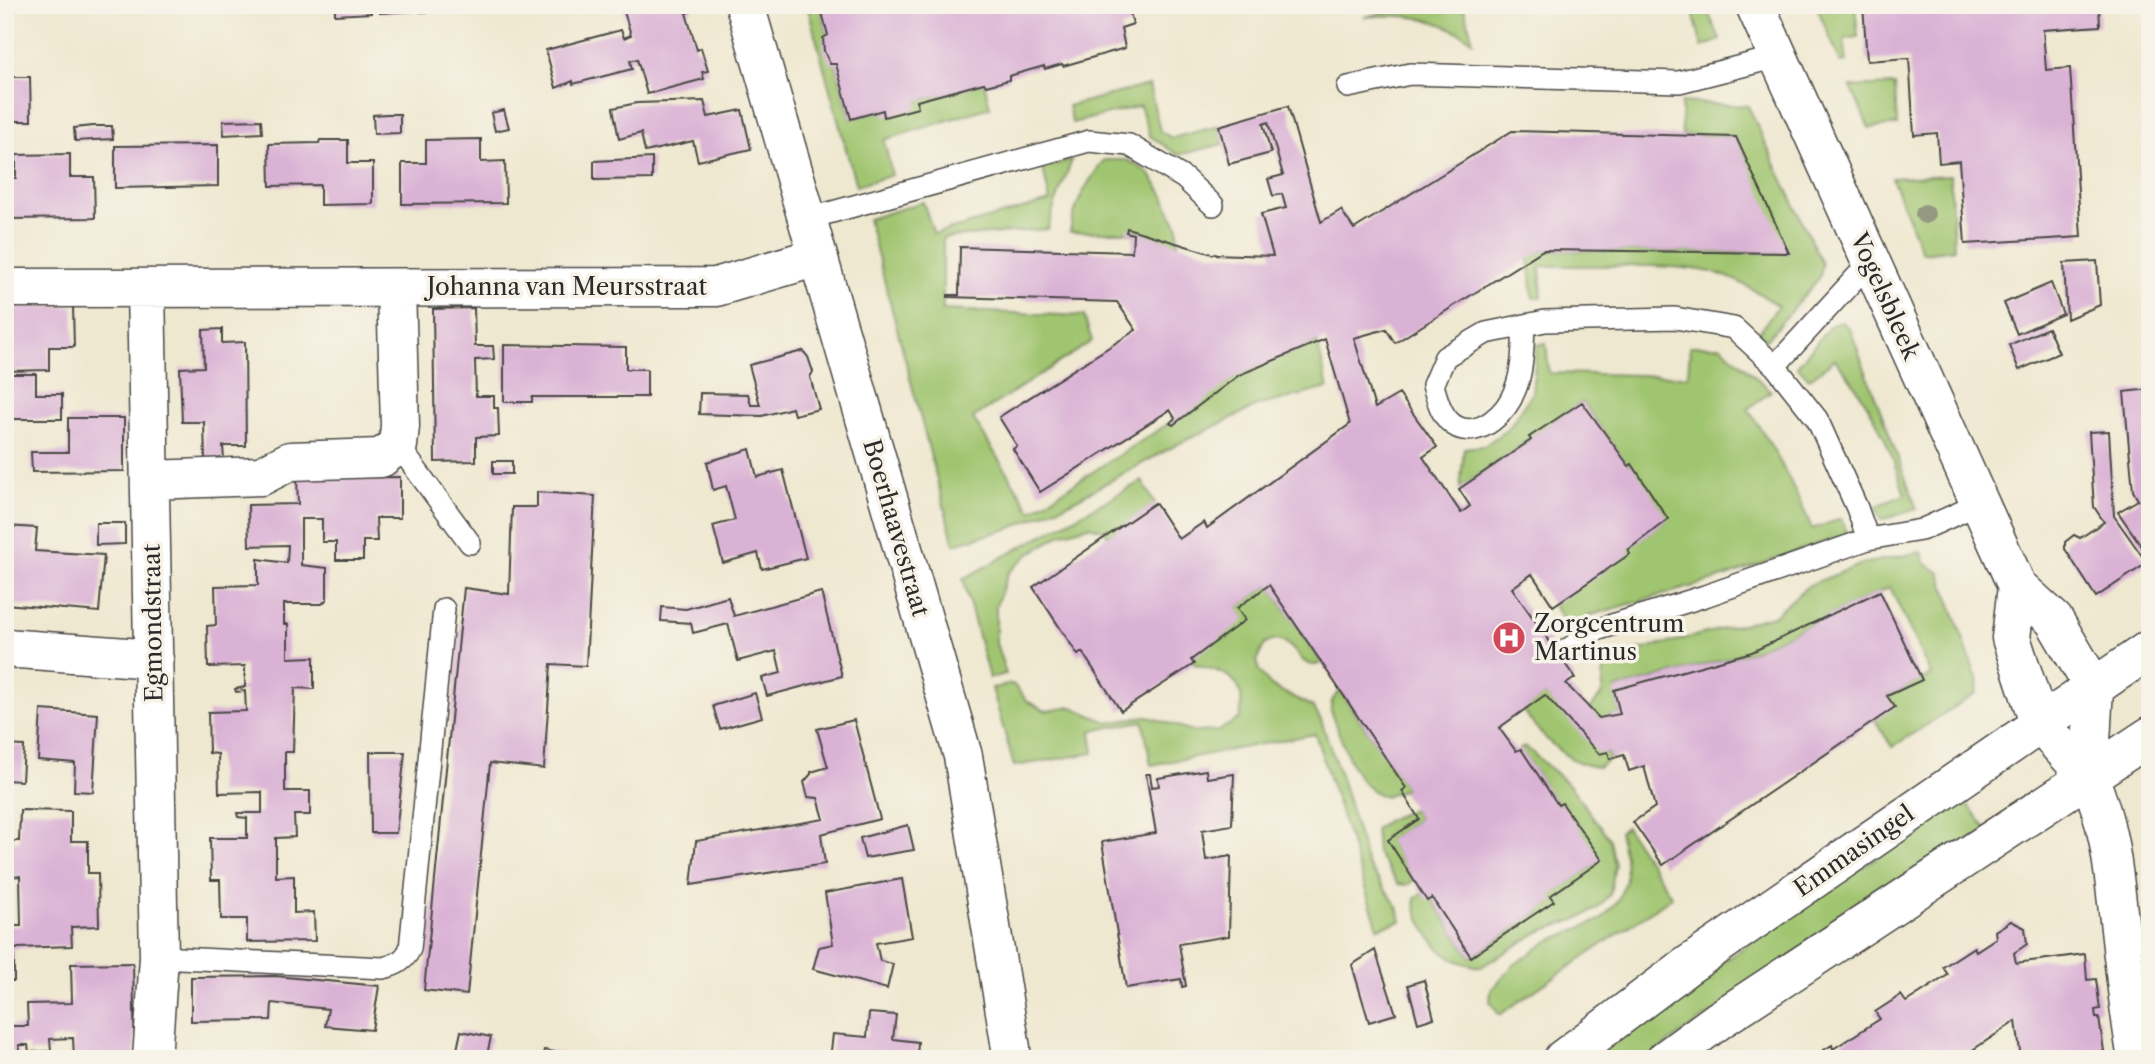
<svg xmlns="http://www.w3.org/2000/svg" width="2155" height="1064" viewBox="0 0 2155 1064" font-family="'Libre Caslon Text',serif">
<style>
.green{fill:#a0c570;stroke:#66784e;stroke-width:2}
.building{fill:#dab2d5}
.lines{fill:none;stroke-linecap:round;stroke-linejoin:round}
.service-casing{stroke:#484744;stroke-width:24}
.minor-casing{stroke:#484744;stroke-width:41}
.tertiary-casing{stroke:#484744;stroke-width:41}
.service{stroke:#fff;stroke-width:21}
.minor{stroke:#fff;stroke-width:38}
.tertiary{stroke:#fff;stroke-width:38}
.tree{fill:#969981}
.labels{text-anchor:middle;stroke-width:7;stroke-linejoin:round;paint-order:stroke}
.street-label{font-size:24px;fill:#2b2b2b;stroke:#f7f3e8}
.poi-label{font-size:24px;fill:#2b2b2b;stroke:#f7f3e8;text-anchor:start}
</style>
<rect width="100%" height="100%" fill="#f7f3e8"/>
<filter id="ink" filterUnits="userSpaceOnUse"><feTurbulence type="fractalNoise" baseFrequency=".0143" numOctaves="2"/><feDisplacementMap in="SourceGraphic" scale="14" xChannelSelector="R" yChannelSelector="G"/><feConvolveMatrix kernelMatrix="1 2 1 2 8 2 1 2 1" color-interpolation-filters="sRGB"/></filter>
<filter id="wash" filterUnits="userSpaceOnUse"><feTurbulence type="fractalNoise" baseFrequency=".00686" numOctaves="4" result="noise"/><feDisplacementMap in="SourceGraphic" scale="28" xChannelSelector="R" yChannelSelector="G"/><feGaussianBlur stdDeviation="1.57" result="paint"/><feColorMatrix in="noise" values="0 0 0 0 0 0 0 0 0 0 0 0 0 0 0 0 0 1.4 0 .05"/><feComposite in="paint" operator="in"/></filter>
<g filter="url(#wash)">
<rect width="100%" height="100%" fill="#efe8d0"/>
<path class="green" d="M807 5H820L851 119 984 82 990 107 884 140 892 175 856 186Z
M1414 5H1463L1473 41C1438 17 1407 13 1364 17Z
M1691 5H1705L1720 40 1702 47Z
M1816 5H1855L1858 37 1844 39 1847 62 1841 63Z
M1149 85 1160 131 1172 138 1219 126 1224 144 1178 155 1150 136 1140 106 1072 123 1068 106Z
M1895 85 1897 125 1869 128 1851 87Z
M1681 102 1748 106 1822 264 1820 277 1766 340 1758 333 1778 306C1758 292 1735 277 1711 272 1659 262 1594 267 1540 266L1542 297 1533 298 1529 258 1543 250 1787 253 1735 137 1682 135Z
M1072 160 1055 204 1048 229 943 238V310L1084 316 1092 341 973 418 1031 511 1171 422 1239 374 1317 342 1328 388 1257 406 1178 444 1071 502 1011 528 954 544 868 219 923 202 934 234 1050 201 1043 168Z
M1104 160H1127L1148 172 1163 194 1171 214 1178 226V245L1126 232H1070C1074 204 1087 183 1104 160Z
M1950 175 1954 249 1922 253 1892 178Z
M1842 322 1850 329 1917 509 1881 520 1876 506 1905 495C1889 442 1870 401 1835 359L1809 379 1797 366 1831 325Z
M1546 343 1549 373 1688 376 1690 346H1721L1771 391 1748 409C1775 449 1794 485 1812 529L1841 519 1847 534 1715 580 1591 615 1570 629 1553 605 1667 519 1582 402 1460 489 1464 448 1484 446 1509 428 1532 393 1537 345Z
M1142 481 1155 504 1108 536 1104 530 1089 526 1061 534 1029 554 1008 573 996 606V643L1006 674 989 678 963 579Z
M1922 552 1925 563 1940 573 1978 682 1976 693 1892 747 1875 720 1887 696 1931 675 1890 587 1751 652 1615 689 1620 714 1598 719 1590 709 1602 694 1605 659 1773 616 1809 585 1862 564Z
M1269 585 1322 663C1303 672 1298 649 1284 642 1281 640 1277 641 1273 640L1265 644 1257 659 1259 671 1271 686 1313 707 1321 720 1344 787 1367 864 1398 907 1401 921 1378 928 1315 734 1151 765 1143 721 1091 731 1094 753 1014 766 992 688 1013 684 1027 701 1046 711 1072 707 1109 723 1146 716 1196 732 1218 731 1240 718C1248 678 1227 673 1194 664L1191 660 1236 608Z
M1340 691 1407 788 1385 797C1356 787 1349 758 1338 731 1336 725 1331 717 1331 710 1330 702 1334 696 1340 691Z
M1545 694 1611 758 1598 767C1565 764 1541 735 1522 710Z
M1526 747 1570 786 1610 840 1615 865 1610 894 1597 909 1575 920 1541 931 1481 967C1468 965 1455 962 1444 953 1432 943 1413 913 1415 898L1423 893 1431 897 1471 957 1552 902 1549 896 1597 863 1520 749Z
M1964 799 1987 830 1779 967 1645 1059H1597L1593 1054 1760 936Z
M1413 809 1419 819 1389 840 1414 880 1407 885 1398 884 1377 853 1375 829 1388 820Z
M1626 827 1672 897 1499 1015 1490 1001 1491 990 1514 965 1547 942 1602 919 1618 901 1626 880 1625 856 1619 832Z"/>
<g id="blocks">
<path class="building" d="M335 5H371V13L335 15Z
M379 5H413V11L380 13Z
M420 5H512V10L420 12Z
M622 5H690L692 11 686 13 697 50 701 48 708 71 702 72 704 79 647 94 637 59 630 61 632 69 573 84V81L556 88 546 50 621 30 624 38 631 35Z
M820 5H1128L1133 24 1121 28 1125 48 1063 66 1062 64 1045 69 1044 66 1009 76V80L986 86 984 83 917 101 918 108 884 117 883 110 851 119 836 64H830L824 51 823 38 828 35Z
M1863 5H2099L2100 26 2043 30 2046 70 2070 68 2081 237 1965 244 1959 161 1939 163 1937 133 1914 135 1909 58 1867 61Z
M8 77H30L31 121H5V92L9 91Z
M704 101 708 117 742 110 751 149 698 161 693 141 645 152 641 133 619 139 613 108 637 103Z
M1288 106 1321 222 1341 210 1354 229 1512 131 1736 137 1789 253 1543 250 1395 343 1386 329 1354 338 1375 408 1399 394 1437 447 1423 457 1461 513 1470 506 1459 489 1531 440 1529 437 1582 402 1629 466 1632 464 1668 519 1628 550 1630 554 1553 606 1532 574 1512 588 1575 678 1566 684 1599 718 1620 714 1614 690 1752 652 1880 591 1922 680 1887 696 1895 707 1663 865 1633 822 1655 807 1644 766 1629 771 1624 755 1610 759 1608 752 1599 754 1545 695 1499 728 1516 751 1521 749 1558 805 1562 803 1602 860 1550 896 1554 901 1471 957 1432 898 1427 901 1388 840 1419 819 1402 791 1406 788 1269 585 1237 608 1245 620 1191 660 1194 664 1121 711 1082 652 1078 655 1033 587 1155 503 1179 539 1204 522 1207 528 1350 424 1325 339 1239 375 1173 425 1170 423 1175 418 1170 410 1040 492 1013 449 1017 446 999 417 1136 330 1117 302 948 297V295H959L960 247 1132 252 1133 234 1126 232 1127 228 1212 254 1273 256 1261 214 1286 208 1282 194 1273 196 1268 179 1283 175 1268 122 1263 124 1271 153 1229 164 1219 126Z
M504 110 509 128 495 131 491 113Z
M387 114H400V133L374 134 373 115Z
M261 120 262 133 224 135 223 121Z
M93 126H112L113 139 75 141 74 128Z
M481 139V162L505 161 506 203 402 204V163H426V140Z
M320 140H348V163H373V204L320 205V185L270 186 269 144 319 143Z
M218 145V186L115 188V146Z
M70 154V177H94L95 218 5 219V178H16V155Z
M652 158V179L594 180V161Z
M2097 261 2100 305 2067 319 2064 263Z
M2051 283 2063 314 2017 334 2004 303Z
M73 306 74 347H49V370L5 371V307Z
M474 308 475 346H493L494 359 475 360 476 396H494V408H498L499 436 476 437V461L435 462 433 309Z
M2048 328 2059 353 2019 370 2009 345Z
M222 329V343L245 342 246 446H223L224 459H205L204 422H182L180 368 204 367 203 330Z
M504 345 626 347V369H647V397H532V402H504Z
M803 351 808 357 813 372 810 377 819 409 794 415 792 408 762 416 699 414 700 393 748 394 751 405H760L749 365Z
M9 374H36V394H62V419H10Z
M2150 389V558L2118 512 2138 500 2133 491 2124 392Z
M68 418H124V471L32 472 31 452H68Z
M2109 431 2114 516 2147 563 2096 597 2065 549V542L2074 535 2080 538 2104 522 2094 507 2089 432Z
M750 449 757 477 783 470 806 558 762 569 758 553 723 563 713 526 735 520 726 486 713 490 707 462Z
M493 461H512V474H493Z
M400 477V518H376L377 541H363V560H336V542H322V519H301V565L327 568V599L322 604H284V624H288V658L314 657V689L295 688 293 752H285V791H310V815H294L295 837 276 838V877L294 876V913L314 912 315 941 247 942V919H221L220 880H211L210 838H247V818L238 817 237 813H262V792L219 793 218 754 209 753 208 712 246 711 245 691 236 692 235 689 245 687V666L208 667 207 626 216 625 215 586 258 585V559L287 563 288 545 249 546 248 505 298 504 297 478Z
M537 492 595 496 586 666 551 664 544 769 490 763 467 995 424 990 464 588 509 594 512 507H537Z
M96 523H125V544L96 545Z
M5 526 37 528 35 551 104 555 99 612 5 604Z
M821 592 842 676 767 696 762 678 781 673 776 651 738 661 728 624 693 633 691 623 661 621 662 607 686 609 728 597 734 616Z
M755 693 762 717 720 729 713 706Z
M41 710 98 714 93 792 74 791 75 763 38 760Z
M854 720 880 819 821 834 825 864 691 885 696 841 824 819 818 798 808 797 804 782 811 774V772L828 767 817 729Z
M5 745 24 746 22 781 5 780Z
M370 752H405L396 833H371Z
M1206 770 1207 778 1234 774 1232 825 1202 830 1206 860 1231 856 1229 936 1179 944 1186 986 1182 987 1181 979 1126 988 1102 842 1156 833 1146 774H1150L1152 787 1159 786 1158 778Z
M20 810 71 811V841H88V873H98L99 926 71 927 72 946 18 948 14 950V981H5V926H21L20 876 9 877 8 841H19Z
M908 825 914 850 865 858 860 838Z
M902 879 912 937 876 943 880 961 893 964 887 989 813 969 819 947 833 944 825 893Z
M2011 921 2025 928 2027 944 2014 953 2016 963 2085 954 2087 980 2096 979 2100 1009 2095 1010 2096 1018H2099L2104 1051 2100 1052 2101 1059H2021L2016 1021 1959 1059H1809L1832 1045 1833 1049 1880 1019 1875 1012 1901 995 1906 1002 1948 975 1943 967 1974 947 1976 951 1996 938 1995 931Z
M1375 950 1396 1014 1369 1022 1352 965Z
M133 963 135 1059H74L73 1038 50 1039 51 1051 29 1052 28 1045H19V1054H5V1026H28L27 1004 72 1003 71 964Z
M275 976 379 986 372 1030 325 1026 328 1009 272 1003 271 1020 191 1021V977Z
M1424 980 1434 1018 1418 1023 1408 985Z
M869 1013 896 1015 893 1039 918 1042 917 1059H830L833 1034 867 1037Z
M461 1031 491 1037 486 1059H455Z
M544 1050 574 1056 573 1059H542Z"/>
</g>
</g>
<g filter="url(#ink)">
<use href="#blocks" fill-opacity="0" stroke="#484744" stroke-width="2"/>
<g class="lines">
<defs>
<path id="service" d="M1348 87 1410 74 1679 82 1777 57
M807 219 1089 141 1129 145 1184 178 1213 205
M1524 325C1523 346 1523 371 1515 390 1507 412 1481 438 1457 427 1442 420 1437 399 1433 385L1445 357 1486 333 1545 321 1675 318 1734 328 1775 366 1817 419 1857 508 1868 539
M1775 366 1870 262
M398 445 470 543
M1567 650 1596 630 1705 596 1868 539 1921 530 1979 504
M159 957 383 968C396 965 404 961 410 949L444 609"/>
<path id="minor" d="M745 5 963 756 1011 1048 1010 1059
M5 288 716 287 817 257
M146 288 159 957 152 1059
M150 480 261 476 290 461 381 458 398 445 400 426 396 288
M5 648 154 659
M2089 778C2110 825 2113 869 2119 920 2124 966 2129 1013 2137 1059"/>
<path id="tertiary" d="M1755 5 2017 586 2054 620 2094 688
M2017 586 2011 638 2039 723 2089 778
M2089 778 2094 688
M1563 1059 1687 966 2150 649
M1666 1059 1719 1020 2150 736"/>
</defs>
<use href="#service" class="service-casing"/>
<use href="#minor" class="minor-casing"/>
<use href="#tertiary" class="tertiary-casing"/>
<use href="#service" class="service"/>
<use href="#minor" class="minor"/>
<use href="#tertiary" class="tertiary"/>
</g>
<circle class="tree" cx="1925" cy="214" r="10"/>
</g>
<defs>
<symbol id="hospital-disc" viewBox="-11 -11 22 22"><circle r="9.5" fill="#d1495b" stroke="#f7f3e8"/><path d="M-5-5h3v3.5h4V-5h3V5h-3V1.5h-4V5h-3Z" fill="#fff"/></symbol>
</defs>
<g fill-rule="evenodd">
<use href="#hospital-disc" x="1490" y="619" width="38" height="38"/>
</g>
<g class="labels">
<g class="street-label">
<text x="567" y="295">Johanna van Meursstraat</text>
<text transform="translate(1885 296) rotate(66)" y="8">Vogelsbleek</text>
<text transform="translate(896 528) rotate(74)" y="8">Boerhaavestraat</text>
<text transform="translate(153 623) rotate(-91)" y="8">Egmondstraat</text>
<text transform="translate(1854 851) rotate(-35)" y="8">Emmasingel</text>
</g>
<g class="poi-label">
<text x="1534" y="632">Zorgcentrum<tspan x="1534" dy="28">Martinus</tspan></text>
</g>
</g>
<rect width="2155" height="1064" fill="none" stroke="#f7f3e8" stroke-width="28"/>
</svg>
